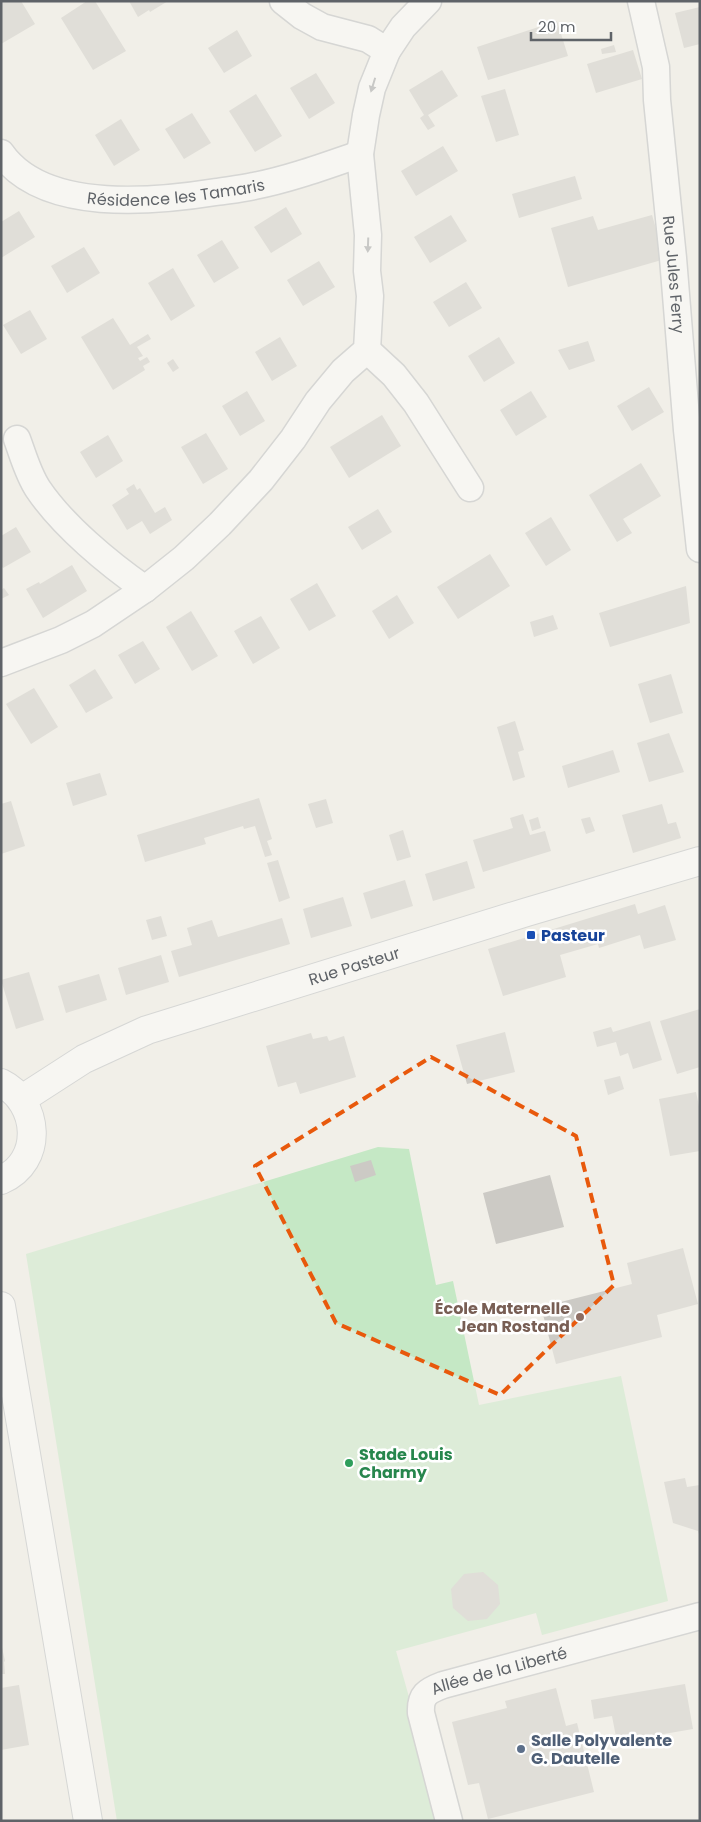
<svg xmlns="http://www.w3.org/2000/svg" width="701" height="1822" viewBox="0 0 701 1822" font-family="Poppins,sans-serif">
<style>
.green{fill:#c5e8c5}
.building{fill:#cccac5}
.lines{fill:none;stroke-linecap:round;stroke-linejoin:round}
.street-casing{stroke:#b5b8bc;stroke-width:29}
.secondary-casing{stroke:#b6babf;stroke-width:30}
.street{stroke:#fff;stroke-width:26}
.secondary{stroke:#fff;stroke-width:28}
.oneway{fill:#979a9d}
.marked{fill:none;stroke:#e8590c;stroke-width:4;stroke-dasharray:10 6;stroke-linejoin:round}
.transit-dot{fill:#1a4fb4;stroke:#fff;stroke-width:2}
.education-dot{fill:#8d6e63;stroke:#fff;stroke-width:2}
.leisure-dot{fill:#2e9e5b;stroke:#fff;stroke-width:2}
.service-dot{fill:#5c6f8a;stroke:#fff;stroke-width:2}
.labels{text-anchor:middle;stroke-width:5;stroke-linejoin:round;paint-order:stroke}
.street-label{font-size:16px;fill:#5f6368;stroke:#fff}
.transit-label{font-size:16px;font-weight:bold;fill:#164399;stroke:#fff;text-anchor:start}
.education-label{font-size:16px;font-weight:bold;fill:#785e54;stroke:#fff;text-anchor:end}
.leisure-label{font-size:16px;font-weight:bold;fill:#27864d;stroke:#fff;text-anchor:start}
.service-label{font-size:16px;font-weight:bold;fill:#4e5e75;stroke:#fff;text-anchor:start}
</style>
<rect width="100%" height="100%" fill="#f1efe8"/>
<path class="green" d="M378 1147 409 1149 436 1285 453 1281 479 1405 621 1376 668 1601 542 1635 536 1613 396 1651 444 1821H117L26 1254Z"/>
<path class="building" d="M1 1H21L35 24 1 44Z
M87 1H95L126 51 93 70 61 18Z
M129 1H168L150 12 149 10 138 17Z
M700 7V44L684 48 675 13Z
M557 21 568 56 488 80 477 47Z
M237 30 252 56 224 73 208 48Z
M614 45 616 52 602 54 601 49Z
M633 50 642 79 596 93 587 64Z
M442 70 458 96 428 115 435 126 428 130 420 118 424 115 409 90Z
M316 73 335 103 309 119 290 88Z
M505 89 519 135 496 142 481 96Z
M256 94 282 136 255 152 229 111Z
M192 113 211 143 184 159 165 129Z
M121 119 140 150 114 166 95 135Z
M443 146 458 171 416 196 401 171Z
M575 176 582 199 519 218 512 194Z
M286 207 302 234 271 253 254 227Z
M19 211 35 237 1 258V222Z
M451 215 467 241 430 263 414 237Z
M652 215 665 259 568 287 551 228 593 216 598 230Z
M222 240 239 268 214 283 197 255Z
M84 247 100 273 67 293 51 266Z
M319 261 335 287 303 306 287 280Z
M173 268 195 306 171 321 148 283Z
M466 282 482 308 449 327 433 302Z
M30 310 47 339 21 354 3 325Z
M113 318 130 345 148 334 151 339 137 347 143 356 138 358 140 361 147 357 150 362 143 366 145 370 113 390 81 337Z
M280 337 297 366 272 381 255 352Z
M499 337 515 363 484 382 468 356Z
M588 341 595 361 569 370 558 350Z
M173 359 179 368 173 372 167 363Z
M649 387 664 412 632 431 617 406Z
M247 391 265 421 240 436 222 406Z
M531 391 547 417 516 436 500 410Z
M382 415 401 446 349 478 330 447Z
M206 433 228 469 203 484 181 447Z
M108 435 123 461 96 478 80 452Z
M641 463 661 496 623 519 632 533 617 542 589 495Z
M134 484 137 490 140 488 155 513 165 507 172 520 150 534 142 521 127 530 112 505 129 494 126 489Z
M378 509 392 532 362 550 348 527Z
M551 517 571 550 546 566 525 533Z
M16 527 31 552 3 568 1 565V536Z
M490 554 510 586 458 619 437 587Z
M72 565 87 591 43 618 26 589 39 582 40 584Z
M317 583 336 616 309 631 290 599Z
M686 586 690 623 610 647 599 613Z
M4 588 9 595 1 599V590Z
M397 595 414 623 389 639 372 611Z
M191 611 218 656 192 671 166 627Z
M553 615 558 629 534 637 530 622Z
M261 616 280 648 253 664 234 631Z
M143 641 160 669 135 684 118 655Z
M95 669 113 698 86 713 69 685Z
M671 674 683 713 650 723 638 684Z
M34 688 58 727 31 744 6 704Z
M515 721 524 750 518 752 525 777 513 781 497 727Z
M669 733 684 772 649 782 637 743Z
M613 750 620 772 568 788 562 766Z
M100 773 107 795 73 806 66 783Z
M259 798 272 839 267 841 272 855 265 857 255 826 244 829 243 826 204 838 206 844 145 862 137 835Z
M326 799 333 823 316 828 308 804Z
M11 801 25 846 1 854V804Z
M662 804 668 824 676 822 681 838 633 853 622 815Z
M523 814 530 835 545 831 551 851 483 872 473 840 513 828 510 818Z
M538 817 541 828 532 831 529 820Z
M590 817 595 831 586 834 581 819Z
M403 830 411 857 397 861 389 835Z
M278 860 290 898 279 902 267 863Z
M467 861 475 888 433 901 425 874Z
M405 880 413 906 371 919 363 893Z
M343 897 352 926 311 938 303 909Z
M635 904 638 914 665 905 676 940 644 949 640 935 599 948 598 944 560 955 566 977 503 996 488 949Z
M161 916 167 936 152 940 146 920Z
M282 918 290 944 179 977 171 951 192 945 187 928 212 920 218 937Z
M161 955 169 982 126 995 118 968Z
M29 972 44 1020 16 1029 1 980Z
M99 974 107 1000 66 1013 58 986Z
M700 1009V1067L677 1074 660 1021Z
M650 1021 662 1060 633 1069 628 1053 620 1056 616 1042 597 1047 593 1032 611 1027 613 1032Z
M505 1032 515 1072 467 1084 456 1045Z
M311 1033 313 1039 327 1036 329 1041 344 1036 356 1077 300 1094 296 1082 278 1087 266 1046Z
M620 1076 624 1089 608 1095 604 1080Z
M696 1092 700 1111V1151L670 1156 659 1099Z
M371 1160 376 1175 355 1182 350 1166Z
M550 1175 564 1227 496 1244 483 1193Z
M683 1248 698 1304 657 1315 662 1337 556 1364 541 1307 632 1284 627 1263Z
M685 1478 687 1487 700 1485V1537L698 1531 673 1523 664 1482Z
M483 1572 498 1585 500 1604 487 1619 468 1621 453 1608 451 1589 464 1574Z
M1 1643 5 1661 4 1662 5 1674H1Z
M685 1684 693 1729 617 1742 612 1716 594 1719 591 1700Z
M19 1685 29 1745 1 1750V1688Z
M556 1688 566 1726 577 1723 594 1792 488 1819 479 1783 468 1785 452 1722 507 1708 505 1701Z"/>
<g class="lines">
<defs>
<g id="street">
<path d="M283 1 302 16 322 27 368 39 387 51"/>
<path id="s1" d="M641 1 656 67 657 100 673 258 687 430 700 549"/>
<path id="s2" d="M1 153C43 213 153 202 216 192 229 190 241 189 254 186 290 179 325 166 360 154"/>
<path d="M367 350 394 375 416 403 470 488"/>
<path d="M17 439C23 455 28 474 38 489 63 526 109 564 145 589"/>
<path d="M1 663 61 640 93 624 145 589 184 558 220 524 261 480 293 439 318 401 343 371 367 350 370 296 367 271 368 235 360 154 366 115 372 88 387 51 403 27 428 1"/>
<path id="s3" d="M449 1821 421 1713C420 1695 427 1691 443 1685L700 1616"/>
</g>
<g id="secondary">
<path d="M1 1083C40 1102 44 1162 1 1180"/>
<path id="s4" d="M22 1099 84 1059 147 1030 527 912 700 861"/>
<path d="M1 1306 88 1821"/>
</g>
</defs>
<use href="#street" class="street-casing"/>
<use href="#secondary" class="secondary-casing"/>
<use href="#street" class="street"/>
<use href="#secondary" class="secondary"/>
</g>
<defs><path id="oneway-solid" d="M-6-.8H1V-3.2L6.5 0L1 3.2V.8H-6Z" transform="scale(1.25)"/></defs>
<g class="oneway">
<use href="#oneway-solid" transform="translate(373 85) rotate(107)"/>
<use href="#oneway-solid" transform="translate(368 245) rotate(92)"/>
</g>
<path d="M0 0H701V1822H0ZM431 1057 576 1136 614 1285 500 1395 336 1323 255 1166Z" fill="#f1efe8" fill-opacity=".55" fill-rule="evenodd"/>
<path class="marked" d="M431 1057 576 1136 614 1285 500 1395 336 1323 255 1166Z"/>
<rect class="transit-dot" x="526" y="930" width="10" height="10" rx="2.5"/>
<circle class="education-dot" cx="580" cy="1317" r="5"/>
<circle class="leisure-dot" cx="349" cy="1463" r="5"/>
<circle class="service-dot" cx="521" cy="1749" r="5"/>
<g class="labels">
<g class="street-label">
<text dy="6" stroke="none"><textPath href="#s2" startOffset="189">Résidence les Tamaris</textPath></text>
<text dy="6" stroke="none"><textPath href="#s1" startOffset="276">Rue Jules Ferry</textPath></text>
<text dy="6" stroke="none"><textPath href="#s4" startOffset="360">Rue Pasteur</textPath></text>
<text dy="6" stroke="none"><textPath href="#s3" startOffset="209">Allée de la Liberté</textPath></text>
</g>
<g class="transit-label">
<text x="541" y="941">Pasteur</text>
</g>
<g class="education-label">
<text x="570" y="1314">École Maternelle<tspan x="570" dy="18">Jean Rostand</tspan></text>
</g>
<g class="leisure-label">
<text x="359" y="1460">Stade Louis<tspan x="359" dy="18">Charmy</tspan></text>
</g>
<g class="service-label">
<text x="531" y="1746">Salle Polyvalente<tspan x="531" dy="18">G. Dautelle</tspan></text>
</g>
</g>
<rect width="701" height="1822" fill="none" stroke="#5f6368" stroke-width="5"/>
<path d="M531 32v8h80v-8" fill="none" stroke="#5f6368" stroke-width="2.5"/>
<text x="538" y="32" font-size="15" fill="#5f6368" stroke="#ffffff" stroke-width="4" paint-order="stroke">20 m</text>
</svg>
